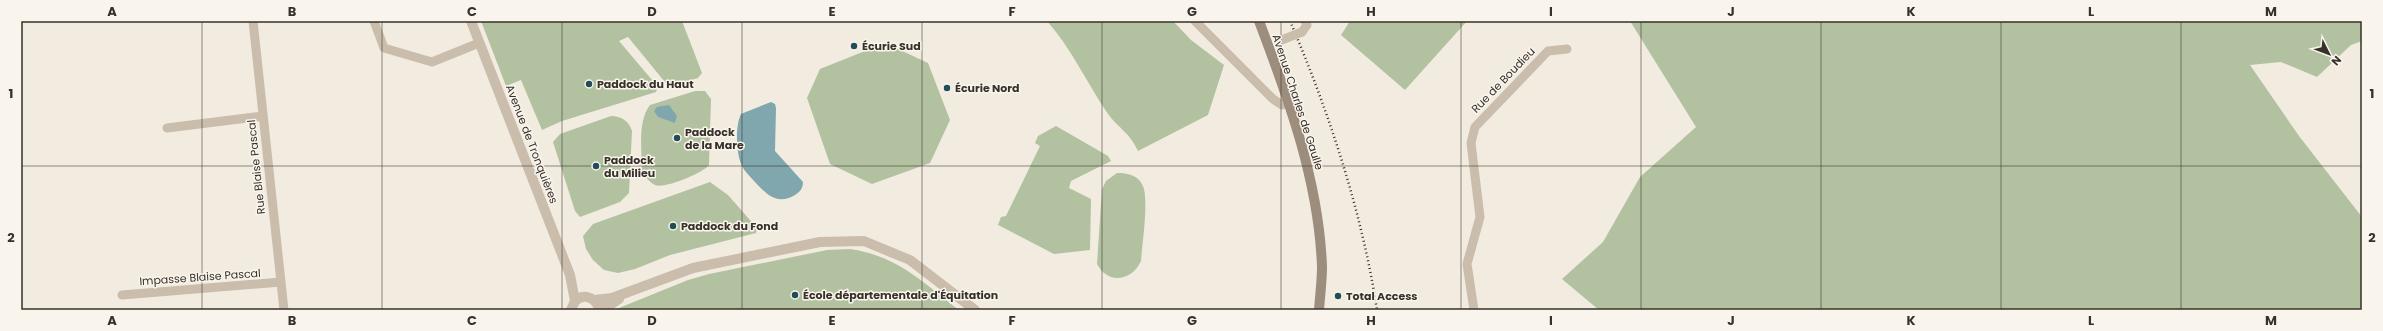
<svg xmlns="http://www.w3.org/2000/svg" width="2383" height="331" viewBox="0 0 2383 331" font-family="Poppins,sans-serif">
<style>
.green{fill:#b2c1a0}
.water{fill:#80a6ae}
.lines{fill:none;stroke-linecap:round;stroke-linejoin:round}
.minor{stroke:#cabdac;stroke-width:9}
.tertiary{stroke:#cabdac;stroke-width:10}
.secondary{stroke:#9d8d7d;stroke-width:10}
.rail{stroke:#38302a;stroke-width:2.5;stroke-dasharray:1 3;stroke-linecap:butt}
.minor-bridge{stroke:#cabdac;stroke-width:9}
.grid{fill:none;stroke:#38302a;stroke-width:1;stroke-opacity:0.55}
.poi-dot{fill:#224d58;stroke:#f9f5ec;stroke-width:1.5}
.labels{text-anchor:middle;stroke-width:3;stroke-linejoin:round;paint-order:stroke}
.poi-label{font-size:11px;font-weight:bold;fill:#38302a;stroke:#f9f5ec;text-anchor:start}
.street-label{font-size:11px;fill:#38302a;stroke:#f9f5ec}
.neatline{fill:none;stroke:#38302a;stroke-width:1.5}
.grid-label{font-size:13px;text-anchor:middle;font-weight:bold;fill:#38302a}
</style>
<rect width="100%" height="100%" fill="#f2ece0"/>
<path class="green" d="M481 21H682L702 73 698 78 669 87 628 37 619 41 658 87 656 92 562 121 542 130 521 80 506 86Z
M1047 21H1173L1191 40 1224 65 1208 115 1138 151C1129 131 1117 128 1106 111 1086 81 1071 48 1047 21Z
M1350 21H1467L1405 90 1341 35Z
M1630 21H2362V41L2351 45 2317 77 2281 62 2250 65 2299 136 2362 217V310H1599L1562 279 1603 242 1640 177 1696 127Z
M885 43 928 63 950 120 930 163 872 184 830 164 807 98 820 69Z
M695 91H705L711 99 709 165C703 173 665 189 655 185 649 182 645 176 642 171 642 151 637 122 650 105Z
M611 116C621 116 629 121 632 131L629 193 620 202 580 217 575 211 553 142 560 134Z
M1056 126 1108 156 1111 161 1071 181 1069 188 1091 199 1090 250 1054 254 998 225 1001 217 1006 216 1040 146 1035 143 1038 136Z
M1117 173C1128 173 1138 175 1143 186 1149 200 1142 245 1141 261 1132 281 1108 285 1097 264L1102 189 1106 181Z
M710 182 728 195 757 228 756 233 670 255 635 269 618 273 604 270 593 260 586 249 583 236 593 224Z
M850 249C898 256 922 282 959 310H614L688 280 709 274 827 250Z"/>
<path class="water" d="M771 102 775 104 776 108 775 151 803 182C803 188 800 192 795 195 777 206 766 194 754 181 750 176 745 172 742 166 736 154 735 126 741 114Z
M669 105 677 116 675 123 658 117 654 111 657 107Z"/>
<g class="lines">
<path class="minor" d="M253 21 284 310
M374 21 384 48 432 62 479 43
M1195 21 1273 99 1282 105 1288 103
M1302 32 1307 25 1305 21
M167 128 263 116
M122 295 281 282
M1474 310 1467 264 1480 217 1471 143 1475 127 1548 51 1567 49"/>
<path class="tertiary" d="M471 21 570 275 575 301
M595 300 612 298 693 268 820 242 864 241 910 260 975 310
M571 310 575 301C583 294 593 296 598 306
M603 310 619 299"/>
<path class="secondary" d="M1259 21C1289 100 1319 182 1322 267 1322 281 1320 296 1319 310"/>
<path class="rail" d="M1290 21C1329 112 1362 212 1377 310"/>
<path class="minor-bridge" d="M1279 41 1302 32"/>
</g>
<path class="grid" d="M202 21V310M382 21V310M562 21V310M742 21V310M922 21V310M1102 21V310M1281 21V310M1461 21V310M1641 21V310M1821 21V310M2001 21V310M2181 21V310M21 166H2362"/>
<g class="poi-dot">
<circle cx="854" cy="46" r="4"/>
<circle cx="589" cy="84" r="4"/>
<circle cx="947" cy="88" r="4"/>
<circle cx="677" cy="138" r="4"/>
<circle cx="596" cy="166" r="4"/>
<circle cx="673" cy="226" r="4"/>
<circle cx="795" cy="295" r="4"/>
<circle cx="1338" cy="296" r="4"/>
</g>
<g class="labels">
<g class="poi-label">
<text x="862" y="50">Écurie Sud</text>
<text x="597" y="88">Paddock du Haut</text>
<text x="955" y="92">Écurie Nord</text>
<text x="685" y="136">Paddock<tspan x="685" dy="13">de la Mare</tspan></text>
<text x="604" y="164">Paddock<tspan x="604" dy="13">du Milieu</tspan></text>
<text x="681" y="230">Paddock du Fond</text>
<text x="803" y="299">École départementale d'Équitation</text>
<text x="1346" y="300">Total Access</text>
</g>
<g class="street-label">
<text transform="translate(1503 80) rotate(-46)" y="4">Rue de Boudieu</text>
<text transform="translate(1298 102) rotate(72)" y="4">Avenue Charles de Gaulle</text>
<text transform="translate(532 144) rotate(69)" y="4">Avenue de Tronquières</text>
<text transform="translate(256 167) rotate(-96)" y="4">Rue Blaise Pascal</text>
<text transform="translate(200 277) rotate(-4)" y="4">Impasse Blaise Pascal</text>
</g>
</g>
<rect width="2383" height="331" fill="none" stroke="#f9f5ec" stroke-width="44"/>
<g transform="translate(2329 54) rotate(132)" stroke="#f9f5ec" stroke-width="3" paint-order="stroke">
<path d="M0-3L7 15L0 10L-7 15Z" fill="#38302a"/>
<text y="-6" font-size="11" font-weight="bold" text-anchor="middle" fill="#38302a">N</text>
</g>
<rect x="22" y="22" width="2339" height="287" class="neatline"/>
<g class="grid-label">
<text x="112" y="16">A</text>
<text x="292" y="16">B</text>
<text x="472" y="16">C</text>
<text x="652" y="16">D</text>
<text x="832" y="16">E</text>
<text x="1012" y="16">F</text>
<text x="1192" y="16">G</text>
<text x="1371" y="16">H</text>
<text x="1551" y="16">I</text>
<text x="1731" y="16">J</text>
<text x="1911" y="16">K</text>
<text x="2091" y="16">L</text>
<text x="2271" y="16">M</text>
<text x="11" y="98">1</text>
<text x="2372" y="98">1</text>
<text x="11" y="242">2</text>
<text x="2372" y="242">2</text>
<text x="112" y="325">A</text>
<text x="292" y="325">B</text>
<text x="472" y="325">C</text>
<text x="652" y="325">D</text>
<text x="832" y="325">E</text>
<text x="1012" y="325">F</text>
<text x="1192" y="325">G</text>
<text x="1371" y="325">H</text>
<text x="1551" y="325">I</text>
<text x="1731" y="325">J</text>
<text x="1911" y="325">K</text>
<text x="2091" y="325">L</text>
<text x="2271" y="325">M</text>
</g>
</svg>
